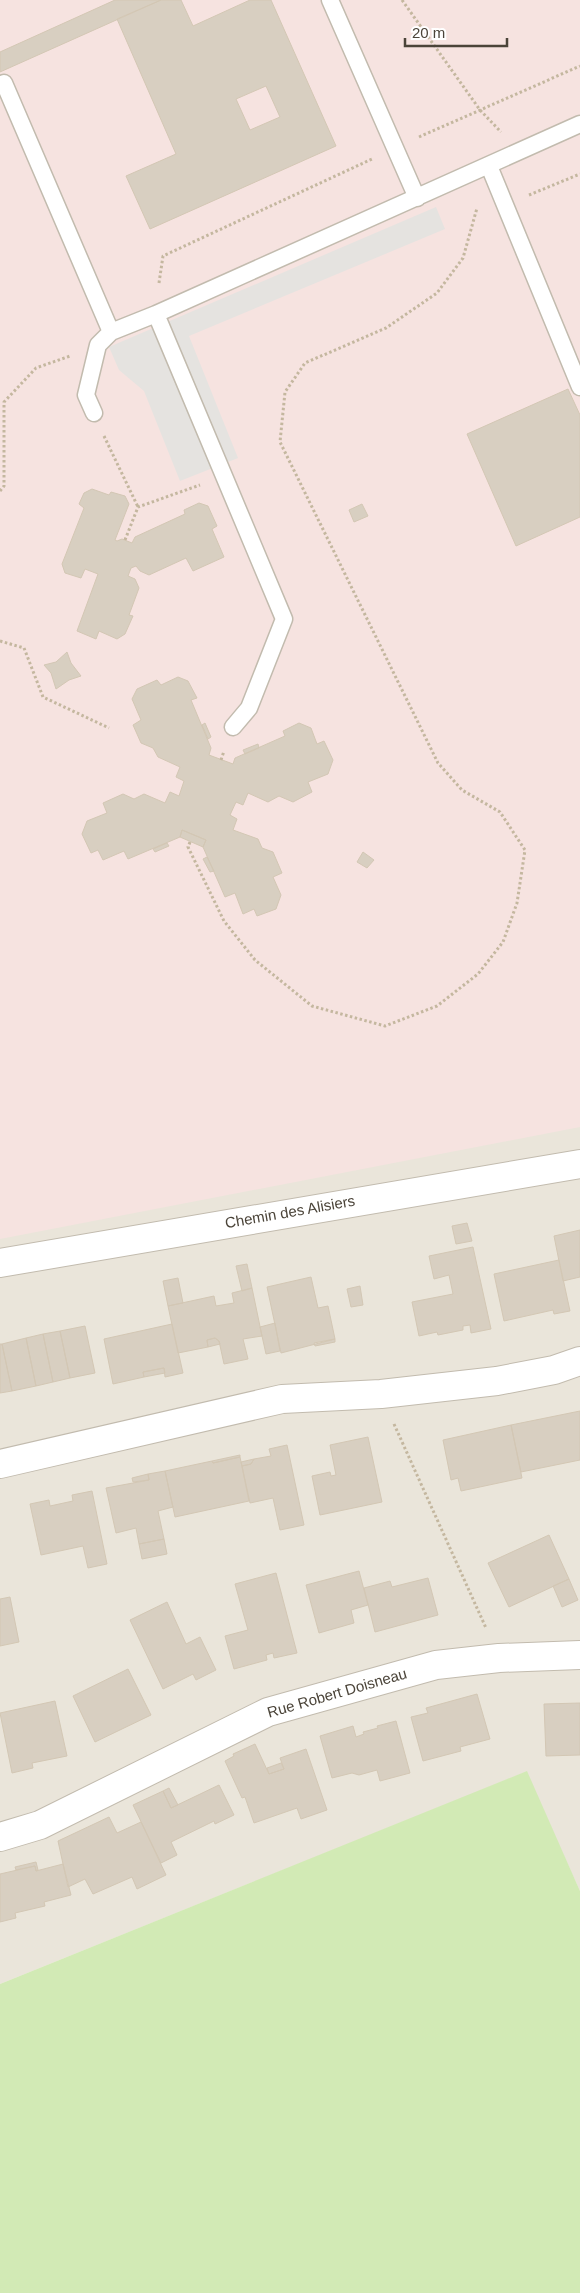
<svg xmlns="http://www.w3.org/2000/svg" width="580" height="2293" viewBox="0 0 580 2293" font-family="Arial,sans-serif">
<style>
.residential{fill:#eae5da}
.medical{fill:#f6e3e0}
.green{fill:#d2eab5}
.parking{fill:#e5e3e0}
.building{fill:#d8cfc1;stroke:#d3c7b4;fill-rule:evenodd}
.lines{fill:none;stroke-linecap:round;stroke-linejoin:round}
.lane-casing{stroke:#c2bbae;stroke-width:19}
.street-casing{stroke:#c2bbae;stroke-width:30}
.path{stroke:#c4b79f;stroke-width:3;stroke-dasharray:2.5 2.5;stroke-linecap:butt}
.lane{stroke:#fff;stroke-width:16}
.street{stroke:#fff;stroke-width:28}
.labels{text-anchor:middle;stroke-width:4.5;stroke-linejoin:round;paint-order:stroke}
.street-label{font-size:15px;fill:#4b4439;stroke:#fff}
</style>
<rect width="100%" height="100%" fill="#f6f3ec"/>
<path class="residential" d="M0 0H580V1891L526 1772 0 1984Z"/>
<path class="medical" d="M0 0H580V1127L0 1239Z"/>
<path class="green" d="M527 1771 580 1891V2293H0V1984Z"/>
<path class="parking" d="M436 207 445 229 189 336 238 458 180 481 144 391 119 370 109 347Z"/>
<path class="building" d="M115 0H161L0 72V52Z
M161 0H181L193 26 250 0H271L336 146 150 229 126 176 176 154 117 19ZM266 86 280 117 250 130 236 99Z
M568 389 580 415V517L516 546 467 434Z
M92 489 109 495 111 492 125 496 129 504 115 540 117 541 122 539 132 543 135 537 185 514 184 510 199 503 208 506 217 526 212 529 224 557 193 571 186 558 149 575 140 571 136 566 131 568 128 576 135 579 139 588 129 615 133 616 125 634 117 639 99 631 96 639 77 631 98 574 85 569 81 578 65 573 62 564 84 508 79 504 84 493Z
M362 504 368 516 354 522 349 510Z
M67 652 71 663 81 676 69 680 56 689 51 673 44 665 56 662Z
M178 677 188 681 197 698 191 700 211 748 209 755 233 764 235 758 285 736 283 731 299 723 311 728 317 744 324 741 333 760 328 774 308 782 312 792 293 802 279 796 268 802 248 793 243 805 236 802 230 815 237 819 233 830 258 839 262 848 273 852 282 873 273 877 281 895 276 909 257 916 254 909 243 914 235 893 225 897 203 847 206 840 182 830 180 837 128 859 124 851 103 860 98 850 91 853 82 834 87 821 107 813 103 803 123 794 134 799 144 794 165 803 170 792 179 796 184 781 176 777 180 767 158 757 153 748 141 743 133 725 141 720 132 699 137 689 157 680 161 685Z
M205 723 211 737 208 739 202 725Z
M258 744 259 748 245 754 243 750Z
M182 830 206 840 203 847 180 837Z
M167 843 169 846 155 852 153 849Z
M363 852 374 860 367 868 357 862Z
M207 857 214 871 210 872 203 859Z
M467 1223 472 1241 456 1244 452 1226Z
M580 1230V1277L563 1281 554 1236Z
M473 1247 491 1329 471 1333 470 1325 463 1326V1330L438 1335 437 1332 419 1336 412 1302 453 1294 449 1275 434 1279 429 1256Z
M559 1260 570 1311 554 1314 553 1310 504 1321 494 1274Z
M247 1264 252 1288 242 1291 236 1266Z
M311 1277 318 1308 328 1306 335 1339 281 1353 267 1287Z
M178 1278 183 1303 168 1306 163 1281Z
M360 1286 363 1305 351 1307 347 1289Z
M252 1288 262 1336 243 1339 248 1359 224 1364 219 1341 215 1338 207 1340 208 1347 178 1353 168 1306 214 1296 216 1306 234 1303 232 1293Z
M275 1323 280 1351 266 1354 260 1327Z
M172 1324 183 1373 165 1377 164 1368 143 1372 144 1377 113 1384 104 1339Z
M85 1326 95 1373 70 1378 60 1331Z
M60 1331 70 1378 53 1382 43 1334Z
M43 1334 53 1382 36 1386 26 1338Z
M26 1338 36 1386 12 1391 2 1344Z
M215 1338 219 1341 220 1344 208 1347 207 1340Z
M335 1339V1342L315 1346 314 1343Z
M0 1344H2L12 1391 0 1393Z
M164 1368 165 1373 144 1377 143 1372Z
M580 1411V1460L521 1472 511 1425Z
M511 1425 522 1478 461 1491 458 1478 451 1480 443 1440Z
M368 1437 382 1502 320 1515 312 1476 330 1472 331 1476 336 1475 330 1445Z
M287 1445 304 1525 280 1530 273 1498 250 1503 242 1466 251 1464 254 1459 271 1456 269 1449Z
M240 1455V1457L213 1463 212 1461Z
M240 1457 249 1501 175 1517 165 1471 212 1461 213 1463Z
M254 1459 251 1464 242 1466 241 1462Z
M165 1471 173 1507 158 1511 164 1539 139 1544 136 1528 116 1533 106 1488 149 1480 148 1474Z
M148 1474 149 1480 133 1482 132 1478Z
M92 1491 107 1564 88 1568 83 1546 41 1555 30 1504 49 1500 50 1506 73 1501 72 1495Z
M549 1535 569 1579 509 1607 488 1563Z
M164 1539 167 1554 142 1559 139 1544Z
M359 1571 368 1605 351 1610 354 1623 319 1633 306 1585Z
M276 1573 297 1653 274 1658 273 1653 266 1655 267 1660 234 1669 225 1636 248 1630 235 1584Z
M428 1578 438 1615 375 1632 364 1588 390 1581 392 1587Z
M569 1579 578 1600 562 1607 553 1586Z
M10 1597 19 1642 0 1646V1599Z
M167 1602 186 1644 200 1637 216 1670 196 1680 193 1674 163 1689 130 1620Z
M128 1669 151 1715 95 1742 73 1696Z
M477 1694 490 1739 460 1747 461 1751 423 1761 411 1717 428 1713 426 1708Z
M55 1701 67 1756 32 1763 33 1768 12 1773 0 1713Z
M580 1703V1755L546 1756 544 1704Z
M396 1721 410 1773 380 1781 377 1770 359 1775 352 1773 332 1778 320 1736 353 1726 356 1737 364 1734 363 1732 378 1728 377 1726Z
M255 1744 269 1774 284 1769 280 1758 306 1749 327 1810 301 1819 297 1808 254 1823 245 1797 242 1798 225 1761 234 1756 233 1754Z
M281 1763 284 1769 269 1774 267 1768Z
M219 1785 234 1815 215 1824 214 1821 171 1842 177 1855 161 1863 133 1805 163 1791 171 1808Z
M169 1788 178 1805 171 1808 163 1791Z
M109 1817 117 1833 141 1822 166 1875 137 1889 132 1877 93 1894 85 1879 68 1887 58 1841Z
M36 1862 38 1870 36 1871 35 1866 16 1870 15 1867Z
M63 1864 71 1895 44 1902 45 1906 15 1913 16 1918 0 1922V1874L35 1866 36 1871Z"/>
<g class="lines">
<defs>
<path id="lane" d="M330 0 417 198
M4 83 111 332
M489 166 580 387
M94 413 86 395 98 345 111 332 156 314
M233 727 249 708 284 619 156 314 580 124"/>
<path id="street" d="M0 1263 580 1164
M0 1464 282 1399 381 1394 497 1381 554 1370 580 1361
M0 1837 40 1825 268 1712 436 1665 499 1658 580 1655"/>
</defs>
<use href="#lane" class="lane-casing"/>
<use href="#street" class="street-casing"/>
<path class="path" d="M402 0 480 110 501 132
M419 137 580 66
M529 195 580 174
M159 283 163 256 372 159
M104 436 138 507
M0 491 4 486V402L36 368 70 356
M125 540 138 507 200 485
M0 641 24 648 43 697 109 728
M221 760 224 751
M190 842 188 847 224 921 255 960 312 1006 385 1026 437 1006 478 974 503 942 517 903 525 850 500 812 462 790 438 763 280 442 285 392 305 363 386 328 437 293 463 258 477 208
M394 1424 486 1628"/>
<use href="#lane" class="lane"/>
<use href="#street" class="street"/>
</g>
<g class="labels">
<g class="street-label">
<text transform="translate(290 1212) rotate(-10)" y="5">Chemin des Alisiers</text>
<text transform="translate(337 1693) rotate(-16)" y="5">Rue Robert Doisneau</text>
</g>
</g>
<path d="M405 38v8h102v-8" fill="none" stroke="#4b4439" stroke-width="2.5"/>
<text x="412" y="38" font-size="15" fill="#4b4439" stroke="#ffffff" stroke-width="4" paint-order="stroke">20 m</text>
</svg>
